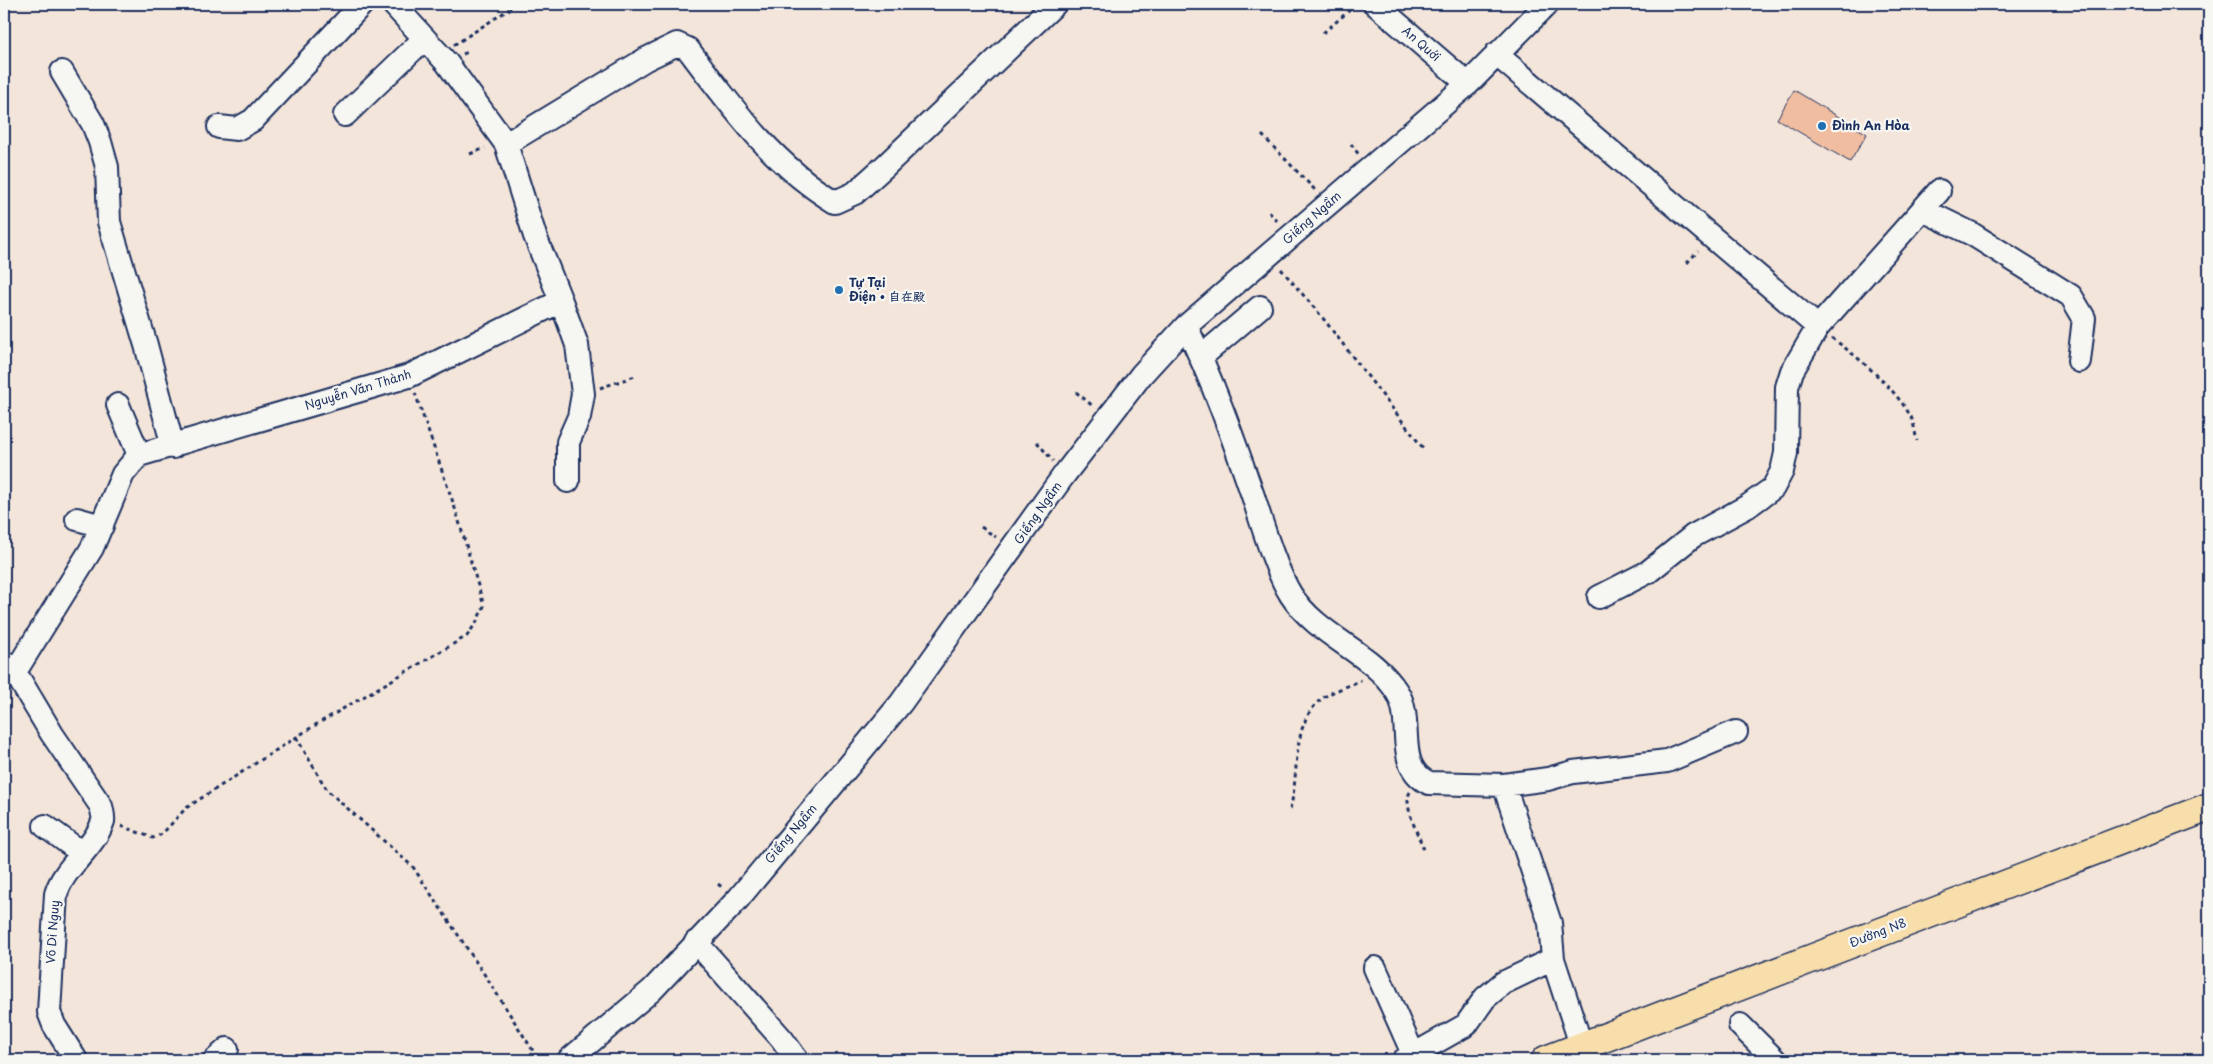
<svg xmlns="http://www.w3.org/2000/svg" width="2213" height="1064" viewBox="0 0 2213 1064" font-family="'Playpen Sans','LXGW WenKai TC',sans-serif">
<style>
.building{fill:#f0bda1;stroke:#1b2f5e}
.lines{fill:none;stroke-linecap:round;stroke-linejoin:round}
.minor-casing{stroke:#1b2f5e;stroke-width:26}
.major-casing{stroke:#1b2f5e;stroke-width:31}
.path{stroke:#1b2f5e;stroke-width:3;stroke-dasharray:4 4;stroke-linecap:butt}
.minor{stroke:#f6f6f2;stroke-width:22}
.major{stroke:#f8deab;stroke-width:28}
.poi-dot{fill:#1f6fb2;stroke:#f6f6f2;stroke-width:2}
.labels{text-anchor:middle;stroke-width:4.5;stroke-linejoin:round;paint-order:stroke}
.street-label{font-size:12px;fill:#1b2f5e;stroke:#f6f6f2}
.poi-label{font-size:12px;font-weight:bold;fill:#1b2f5e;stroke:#f6f6f2;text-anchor:start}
</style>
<rect width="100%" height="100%" fill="#f4e5da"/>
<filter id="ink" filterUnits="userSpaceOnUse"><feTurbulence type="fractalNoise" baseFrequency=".02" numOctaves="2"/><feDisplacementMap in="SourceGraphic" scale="10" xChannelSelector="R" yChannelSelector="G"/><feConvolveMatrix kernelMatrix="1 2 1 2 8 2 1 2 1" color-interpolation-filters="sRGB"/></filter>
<g filter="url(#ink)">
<path class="building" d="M1794 90 1867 134 1850 162 1777 119Z"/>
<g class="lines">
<defs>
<path id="minor" d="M1375 4 1468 84
M1496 54 1818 327 1939 191
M62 72 93 124 100 142 107 167 109 222 146 345 173 447
M345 115 424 39
M219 127 237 129 253 120 362 4
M506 144 646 59 677 44 688 49C731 106 773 165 835 202L855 193 885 166 1055 4
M1923 210 1972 234 2071 296 2084 318 2079 361
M561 301 577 345 583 394 579 417 568 442V481
M1186 326C1213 381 1233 438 1253 496 1262 524 1276 571 1291 595 1319 638 1371 651 1397 692 1415 720 1393 766 1429 783L1504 785 1550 923 1553 959 1586 1060
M1201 357 1260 307
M118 405 139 455
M77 519 102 526
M1599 597 1648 572 1693 536 1748 506 1773 488 1782 471 1786 453 1787 387 1792 371 1818 327
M5 663 15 672 52 734 101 806C102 811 104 817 103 821 94 849 64 866 56 894L49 1012 54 1025 76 1060
M15 672 92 548 123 474 139 455 409 376 561 301 535 236 506 144 447 63 393 4
M1504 785 1548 779 1573 772 1667 761 1736 732
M45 826 82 853
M696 942 782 1039 797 1060
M1375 968 1414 1056
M1740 1025 1775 1060
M215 1060 227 1049
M569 1060 652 990 738 899 901 703 1064 475 1142 374 1186 326 1468 84 1547 4
M1404 1060 1466 1025 1485 998 1503 983 1553 959"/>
<path id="major" d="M1546 1060 2209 807"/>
</defs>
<use href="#minor" class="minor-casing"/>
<use href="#major" class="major-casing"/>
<path class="path" d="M1323 33 1357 4
M454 45 517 4
M463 54 470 51
M1262 135 1316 191
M1351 144 1359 155
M470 154 485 148
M1269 212 1279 223
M1687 263 1698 251
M1281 269 1322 317 1423 448
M1832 338C1860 359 1891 384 1910 415 1914 422 1915 433 1917 441
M600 388 635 376
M1076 392 1094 407
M1037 442 1053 461
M981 527 996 537
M296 737 327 790 413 867 488 980 539 1060
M1410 792C1402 805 1420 838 1425 852
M1290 809C1301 772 1288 717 1329 694 1339 689 1351 685 1361 680
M121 826 153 838 162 834 186 808 317 724 467 636 476 623 484 606 456 511 415 393
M718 884 723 888"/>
<use href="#minor" class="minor"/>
<use href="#major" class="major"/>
</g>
</g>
<g class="poi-dot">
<circle cx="1822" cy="126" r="5"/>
<circle cx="839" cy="290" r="5"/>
</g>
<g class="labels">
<g class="street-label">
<text transform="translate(1421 44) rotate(41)" y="4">An Quới</text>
<text transform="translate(1312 218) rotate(-41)" y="4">Giếng Ngầm</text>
<text transform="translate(358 390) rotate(-17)" y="4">Nguyễn Văn Thành</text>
<text transform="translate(1038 513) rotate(-55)" y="4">Giếng Ngầm</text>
<text transform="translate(791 834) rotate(-50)" y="4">Giếng Ngầm</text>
<text transform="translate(53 932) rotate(-86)" y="4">Võ Di Nguy</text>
<text transform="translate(1878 933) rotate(-21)" y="4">Đường N8</text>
</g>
<g class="poi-label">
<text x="1832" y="130">Đình An Hòa</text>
<text x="849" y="287">Tự Tại<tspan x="849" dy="14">Điện • 自在殿</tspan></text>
</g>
</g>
<rect width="2213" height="1064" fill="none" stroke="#f6f6f2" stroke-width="20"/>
<rect x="10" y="10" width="2193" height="1044" fill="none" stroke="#1b2f5e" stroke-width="2" filter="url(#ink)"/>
</svg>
